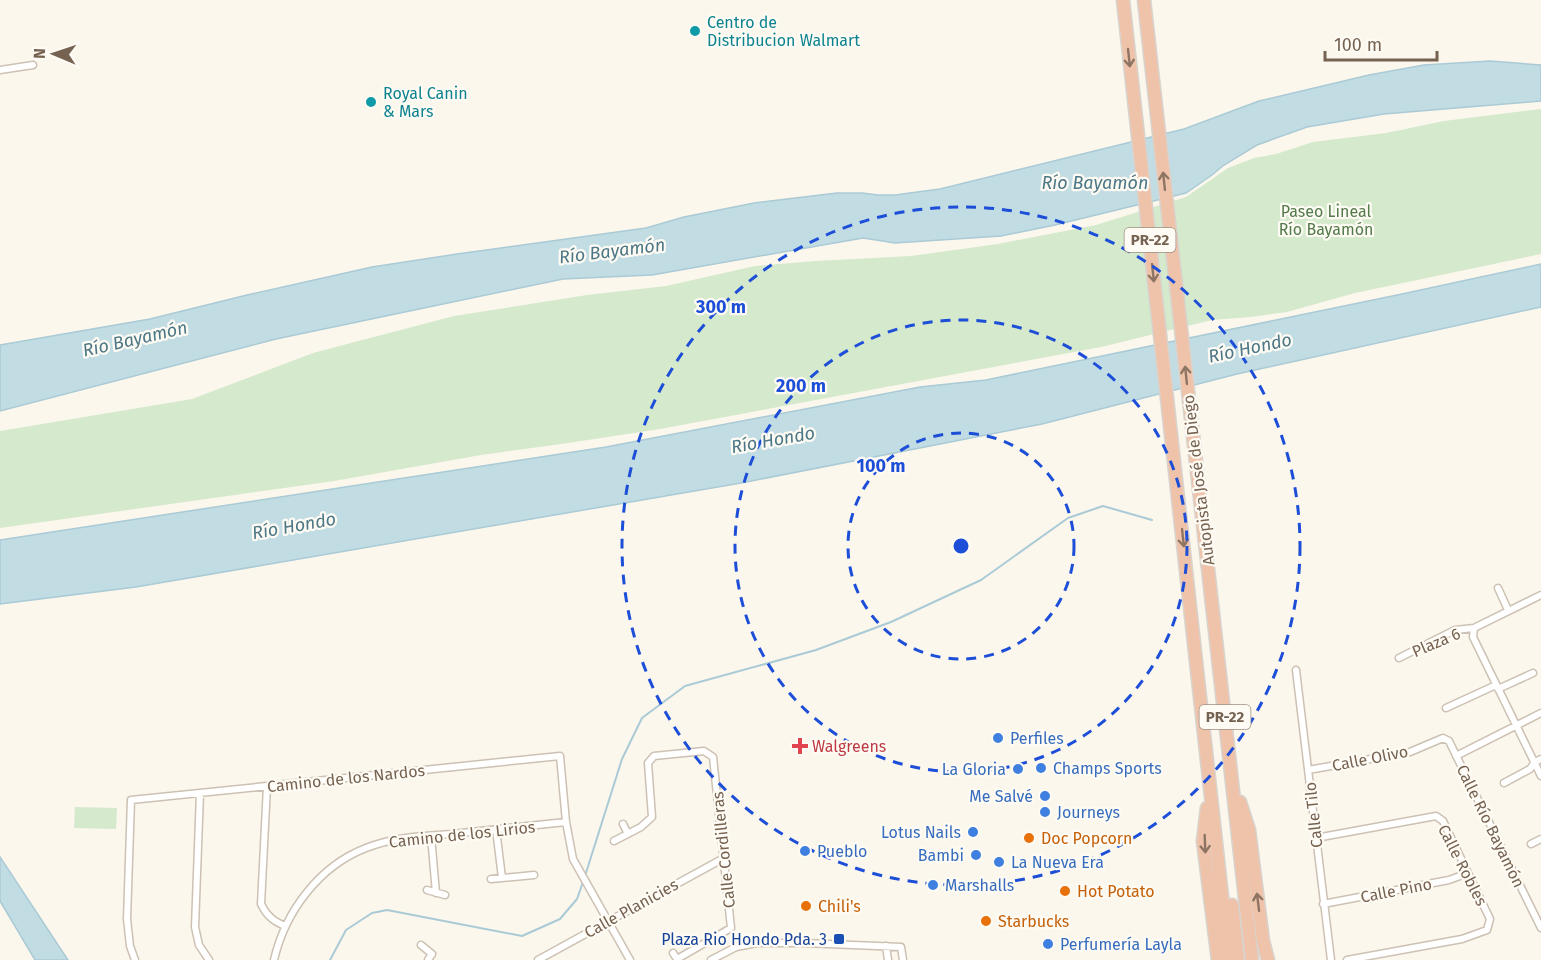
<svg xmlns="http://www.w3.org/2000/svg" width="1541" height="960" viewBox="0 0 1541 960" font-family="'Fira Sans',sans-serif">
<style>
.green{fill:#d5e9cc}
.water{fill:#c2dce4;stroke:#aacad5;stroke-width:1.5}
.lines{fill:none;stroke-linecap:round;stroke-linejoin:round}
.stream{stroke:#aacad5;stroke-width:2}
.street-casing{stroke:#cdc1b3;stroke-width:9}
.highway-casing{stroke:#d9d3ce;stroke-width:15}
.street{stroke:#fff;stroke-width:6}
.highway{stroke:#efc3aa;stroke-width:12}
.oneway{stroke:#8e7563}
.ring{fill:none;stroke:#1d4ed8;stroke-width:3;stroke-dasharray:10 8}
.culture-dot{fill:#0f9aa8;stroke:#fefbf4;stroke-width:2}
.shop-dot{fill:#3f7fe0;stroke:#fefbf4;stroke-width:2}
.health-dot{fill:#e0444e;stroke:#fefbf4;stroke-width:2}
.food-dot{fill:#e8710a;stroke:#fefbf4;stroke-width:2}
.transit-dot{fill:#1a4fb4;stroke:#fefbf4;stroke-width:2}
.labels{text-anchor:middle;stroke-width:4.5;stroke-linejoin:round;paint-order:stroke}
.shield{fill:#fefbf4;stroke:#9f9082;stroke-width:1.5}
.shield-label{font-size:15px;font-weight:bold;fill:#766251}
.culture-label{font-size:16px;fill:#0d838f;stroke:#fefbf4;text-anchor:start}
.park-label{font-size:16px;fill:#537a4a;stroke:#fefbf4}
.street-label{font-size:16px;fill:#766251;stroke:#fefbf4}
.shop-label{font-size:16px;fill:#366cbe;stroke:#fefbf4;text-anchor:start}
.health-label{font-size:16px;fill:#be3a42;stroke:#fefbf4;text-anchor:start}
.food-label{font-size:16px;fill:#c56008;stroke:#fefbf4;text-anchor:start}
.transit-label{font-size:16px;fill:#164399;stroke:#fefbf4;text-anchor:end}
.water-label{font-size:18px;font-style:italic;fill:#4c7786;stroke:#fefbf4}
.centre{fill:#1d4ed8;stroke:#fefbf4;stroke-width:3}
.ring-label{font-size:18px;text-anchor:middle;font-weight:bold;fill:#1d4ed8;stroke:#fefbf4;stroke-width:4.5;stroke-linejoin:round;paint-order:stroke}
</style>
<rect width="100%" height="100%" fill="#fbf7ed"/>
<path class="green" d="M1541 109V254L1355 293 1287 312 1251 317 1212 320 1101 347 660 429 568 443 481 455 334 481 0 528V431L192 399 313 353 454 316 587 295 666 286 755 266 815 261 911 256 998 244 1096 225 1186 197 1228 168 1254 158 1276 154 1313 142 1386 133 1444 121Z
M75 807 117 808 116 829 74 828Z"/>
<path class="water" d="M1490 61 1541 65V101L1384 114 1307 127 1257 145 1224 165 1212 175 1186 193 1055 225 1001 236 895 243 863 238 652 275 563 279 276 339 0 411V345L150 319 247 295 372 267 457 254 646 228 684 217 754 203 837 193H862L878 195H895L940 189 1184 129 1259 101 1369 75 1424 65Z
M1541 264V307L1237 374 1042 424 741 483 136 587 0 604V540L606 447 920 387 986 380 1402 294Z
M0 857 68 960H35L0 901Z"/>
<g class="lines">
<path class="stream" d="M585 876 622 759 642 718 685 686 816 650 891 622 981 580 1068 518 1103 506 1152 520
M330 960 346 930 372 913 387 910 522 936 560 919 577 899 583 882"/>
<defs>
<path id="street" d="M0 70 33 65
M1498 588 1508 610
M1474 628 1473 637 1541 776
M1399 658 1455 630 1474 628 1541 595
M1296 670 1331 960
M1498 689 1533 673
M1446 708 1496 685
M1456 756 1541 713
M1308 770 1410 752 1443 738 1449 741 1541 928
M1504 783 1530 769 1535 762 1541 759
M267 786 261 904C267 916 273 921 285 926
M200 793 195 927 199 945 209 960
M623 824 628 834
M496 829 502 878
M431 836 436 893
M1316 838 1436 816 1443 821 1490 919 1487 930 1462 939 1347 960
M614 841 641 827 652 817 648 763 654 756 704 751 713 757 731 928 677 959 673 953
M1531 844 1541 839
M491 879 534 875
M427 890 445 895
M1323 904 1449 880 1468 873
M421 945 432 954 428 960
M886 946 888 960
M135 960 130 946 127 919 131 800 560 756 566 822 573 859 630 960
M274 960C285 912 319 866 366 848 393 837 423 836 452 834 490 830 528 826 566 822
M538 960 724 858
M711 960 736 947 757 943H804L901 947 903 960"/>
<path id="highway" d="M1123 0 1229 960
M1144 0 1252 960
M1240 802 1249 830 1263 941 1268 960
M1207 808 1203 841 1218 960
M1232 905 1238 960"/>
</defs>
<use href="#street" class="street-casing"/>
<use href="#highway" class="highway-casing"/>
<use href="#street" class="street"/>
<use href="#highway" class="highway"/>
</g>
<defs><path id="oneway-shaft" d="M-6 0H5M1.5-3L5.5 0L1.5 3" fill="none" stroke-width="1.6" stroke-linecap="round" stroke-linejoin="round" transform="scale(1.5)"/></defs>
<g class="oneway">
<use href="#oneway-shaft" transform="translate(1129 58) rotate(84)"/>
<use href="#oneway-shaft" transform="translate(1164 181) rotate(-96)"/>
<use href="#oneway-shaft" transform="translate(1153 273) rotate(84)"/>
<use href="#oneway-shaft" transform="translate(1186 375) rotate(-96)"/>
<use href="#oneway-shaft" transform="translate(1183 538) rotate(84)"/>
<use href="#oneway-shaft" transform="translate(1205 844) rotate(88)"/>
<use href="#oneway-shaft" transform="translate(1258 902) rotate(-97)"/>
</g>
<g class="ring">
<circle cx="961" cy="546" r="113"/>
<circle cx="961" cy="546" r="226"/>
<circle cx="961" cy="546" r="339"/>
</g>
<g class="culture-dot">
<circle cx="695" cy="31" r="6"/>
<circle cx="371" cy="102" r="6"/>
</g>
<g class="shop-dot">
<circle cx="998" cy="738" r="6"/>
<circle cx="1041" cy="768" r="6"/>
<circle cx="1018" cy="769" r="6"/>
<circle cx="1045" cy="796" r="6"/>
<circle cx="1045" cy="812" r="6"/>
<circle cx="973" cy="832" r="6"/>
<circle cx="805" cy="851" r="6"/>
<circle cx="976" cy="855" r="6"/>
<circle cx="999" cy="862" r="6"/>
<circle cx="933" cy="885" r="6"/>
<circle cx="1048" cy="944" r="6"/>
</g>
<path class="health-dot" d="M797 737h6v6h6v6h-6v6h-6v-6h-6v-6h6z"/>
<g class="food-dot">
<circle cx="1029" cy="838" r="6"/>
<circle cx="1065" cy="891" r="6"/>
<circle cx="806" cy="906" r="6"/>
<circle cx="986" cy="921" r="6"/>
</g>
<rect class="transit-dot" x="833" y="933" width="12" height="12" rx="3"/>
<g class="labels">
<g class="shield">
<rect x="1124.5" y="228" width="51" height="24" rx="4.5"/>
<rect x="1199.5" y="705" width="51" height="24" rx="4.5"/>
</g>
<g class="shield-label">
<text x="1150" y="245">PR-22</text>
<text x="1225" y="722">PR-22</text>
</g>
<g class="culture-label">
<text x="707" y="28">Centro de<tspan x="707" dy="18">Distribucion Walmart</tspan></text>
<text x="383" y="99">Royal Canin<tspan x="383" dy="18">&amp; Mars</tspan></text>
</g>
<g class="park-label">
<text x="1326" y="217">Paseo Lineal<tspan x="1326" dy="18">Río Bayamón</tspan></text>
</g>
<g class="street-label">
<text transform="translate(1198 480) rotate(-97)" y="6">Autopista José de Diego</text>
<text transform="translate(1436 642) rotate(-23)" y="6">Plaza 6</text>
<text transform="translate(1370 758) rotate(-11)" y="6">Calle Olivo</text>
<text transform="translate(346 778) rotate(-6)" y="6">Camino de los Nardos</text>
<text transform="translate(1313 815) rotate(-96)" y="6">Calle Tilo</text>
<text transform="translate(1491 826) rotate(64)" y="6">Calle Río Bayamón</text>
<text transform="translate(462 834) rotate(-6)" y="6">Camino de los Lirios</text>
<text transform="translate(723 850) rotate(-96)" y="6">Calle Cordilleras</text>
<text transform="translate(1463 865) rotate(63)" y="6">Calle Robles</text>
<text transform="translate(1396 890) rotate(-11)" y="6">Calle Pino</text>
<text transform="translate(631 908) rotate(-29)" y="6">Calle Planicies</text>
</g>
<g class="shop-label">
<text x="1010" y="744">Perfiles</text>
<text x="1053" y="774">Champs Sports</text>
<text x="1006" y="775" text-anchor="end">La Gloria</text>
<text x="1033" y="802" text-anchor="end">Me Salvé</text>
<text x="1057" y="818">Journeys</text>
<text x="961" y="838" text-anchor="end">Lotus Nails</text>
<text x="817" y="857">Pueblo</text>
<text x="964" y="861" text-anchor="end">Bambi</text>
<text x="1011" y="868">La Nueva Era</text>
<text x="945" y="891">Marshalls</text>
<text x="1060" y="950">Perfumería Layla</text>
</g>
<g class="health-label">
<text x="812" y="752">Walgreens</text>
</g>
<g class="food-label">
<text x="1041" y="844">Doc Popcorn</text>
<text x="1077" y="897">Hot Potato</text>
<text x="818" y="912">Chili's</text>
<text x="998" y="927">Starbucks</text>
</g>
<g class="transit-label">
<text x="827" y="945">Plaza Rio Hondo Pda. 3</text>
</g>
<g class="water-label">
<text x="1095" y="189">Río Bayamón</text>
<text transform="translate(612 251) rotate(-7)" y="6">Río Bayamón</text>
<text transform="translate(135 339) rotate(-13)" y="6">Río Bayamón</text>
<text transform="translate(1250 348) rotate(-12)" y="6">Río Hondo</text>
<text transform="translate(773 440) rotate(-10)" y="6">Río Hondo</text>
<text transform="translate(294 526) rotate(-10)" y="6">Río Hondo</text>
</g>
</g>
<circle cx="961" cy="546" r="9" class="centre"/>
<g class="ring-label">
<text x="721" y="313">300 m</text>
<text x="801" y="392">200 m</text>
<text x="881" y="472">100 m</text>
</g>
<g transform="translate(54 54) rotate(272)" stroke="#fefbf4" stroke-width="4.5" paint-order="stroke">
<path d="M0-4.5L10 22L0 15L-10 22Z" fill="#766251"/>
<text y="-9" font-size="16" font-weight="bold" text-anchor="middle" fill="#766251">N</text>
</g>
<path d="M1325 51v9h112v-9" fill="none" stroke="#766251" stroke-width="3"/>
<text x="1334" y="51" font-size="18" fill="#766251" stroke="#fefbf4" stroke-width="4.5" paint-order="stroke">100 m</text>
</svg>
